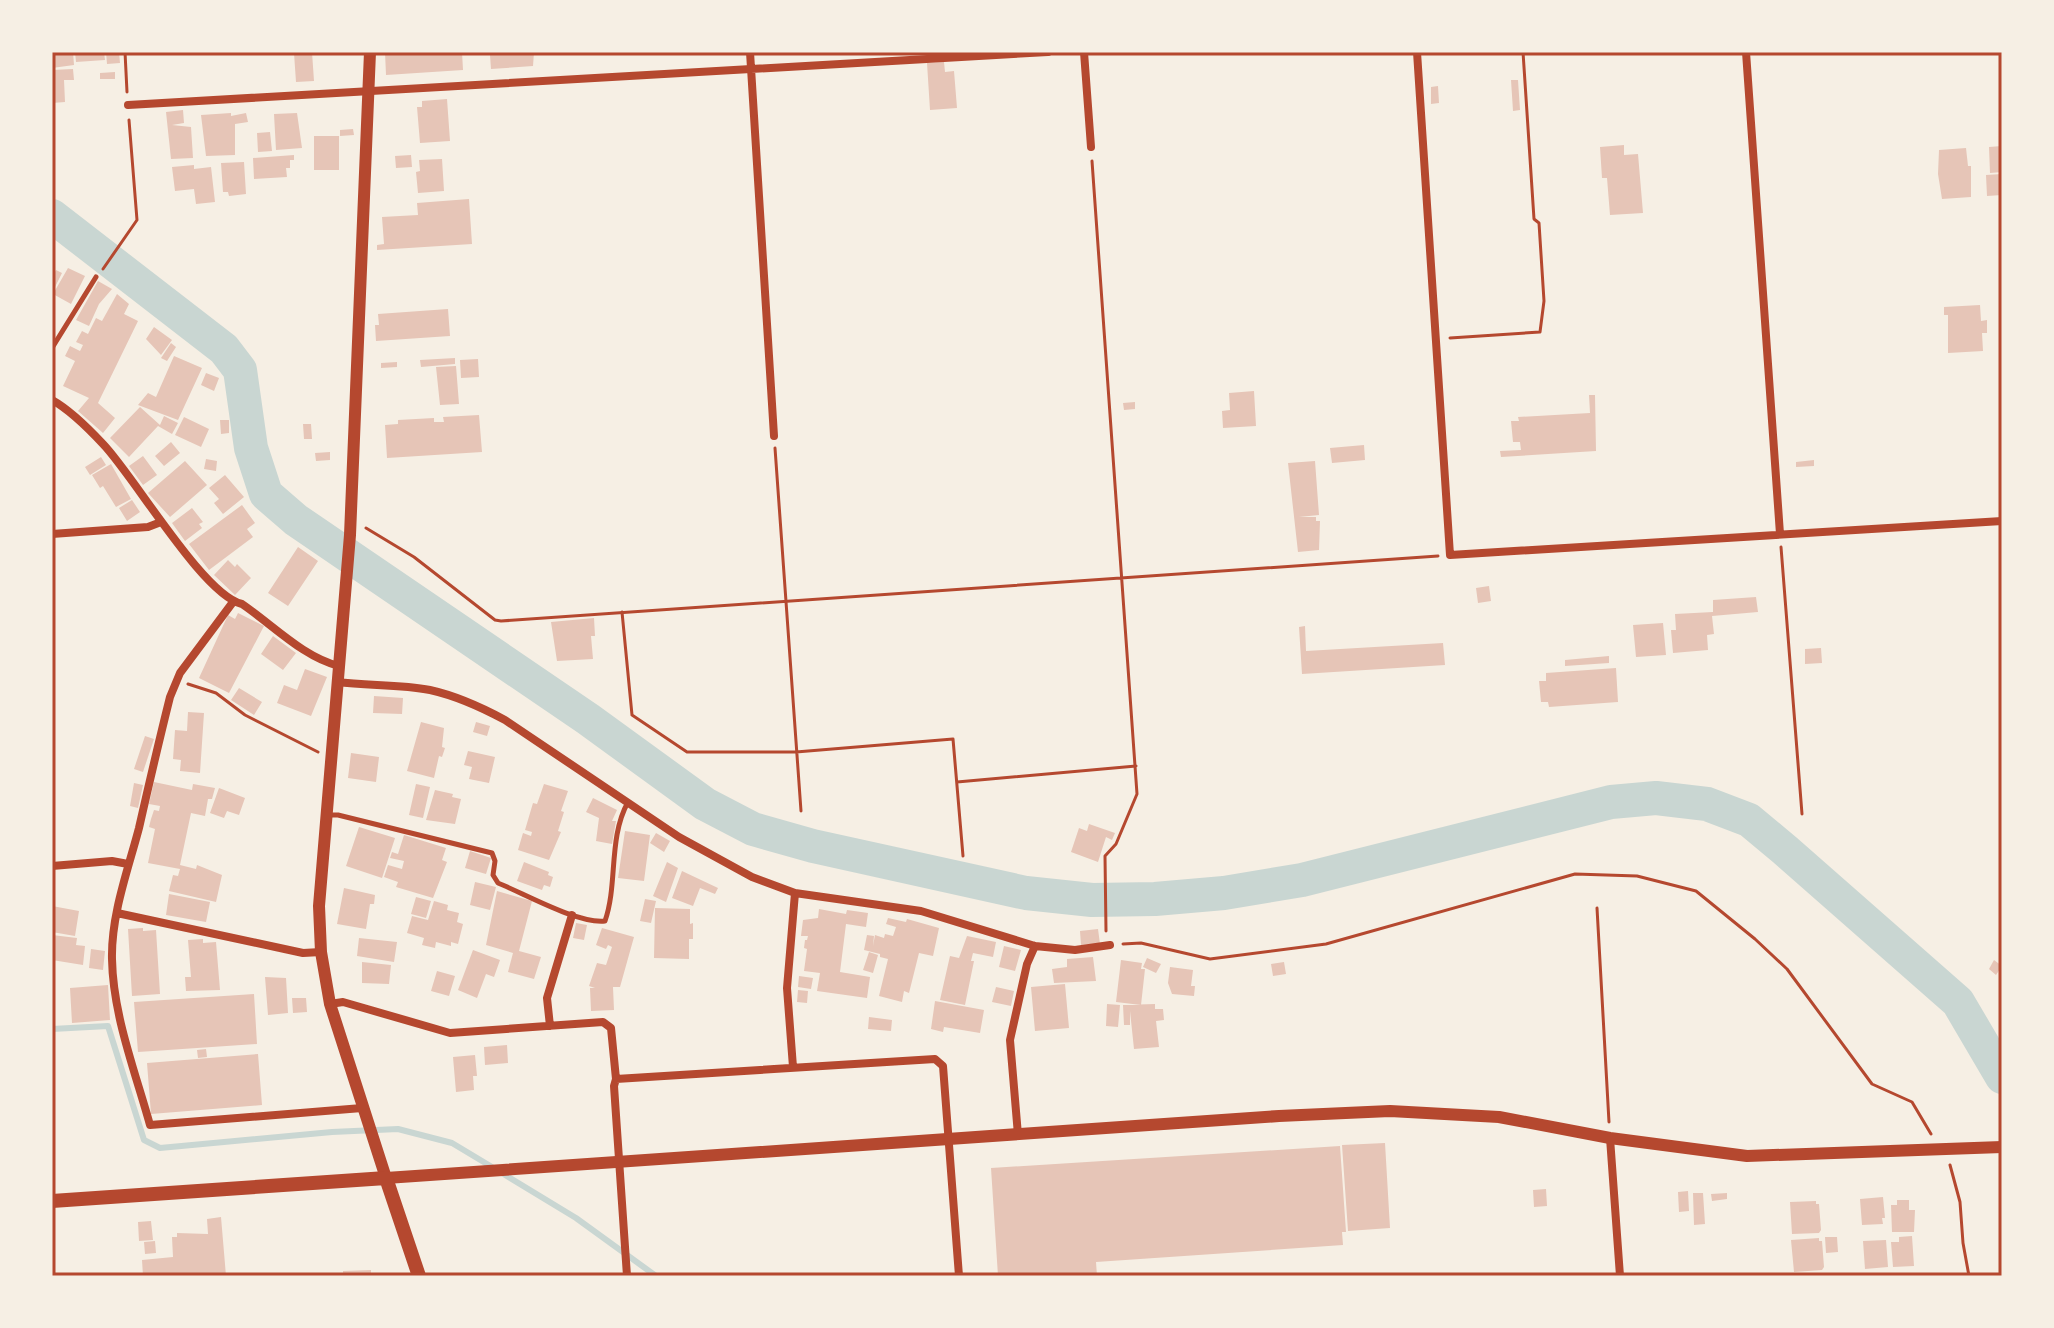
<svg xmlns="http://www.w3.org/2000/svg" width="2054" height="1328" viewBox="0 0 2054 1328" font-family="'Asap Condensed',sans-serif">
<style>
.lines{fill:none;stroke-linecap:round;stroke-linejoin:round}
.stream{stroke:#c9d6d2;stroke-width:6}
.river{stroke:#c9d6d2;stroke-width:34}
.building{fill:#e6c5b7}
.path{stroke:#b5482f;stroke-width:3}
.service{stroke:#b5482f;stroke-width:5}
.minor{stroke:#b5482f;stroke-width:8}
.tertiary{stroke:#b5482f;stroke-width:12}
.secondary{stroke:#b5482f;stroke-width:14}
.neatline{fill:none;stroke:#b5482f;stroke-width:3}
</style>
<rect width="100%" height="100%" fill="#f6efe4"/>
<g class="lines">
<path class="stream" d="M52 1029 108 1026 144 1140 160 1148 332 1132 398 1129 452 1143 492 1167
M502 1173 576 1218 656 1276"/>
<path class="river" d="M52 216 224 349 240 370 251 448 266 494 296 520 588 719 705 804 753 829 813 846 1026 893 1092 900 1155 899 1224 893 1302 880 1611 802 1656 798 1707 804 1749 820 1785 850 1958 1002 2002 1077"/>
</g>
<path class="building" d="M52 52H73L74 65 52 68Z
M75 52H104L105 60 76 62Z
M106 52H119L120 63 107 64Z
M312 52 314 81 296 82 294 53Z
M385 52H462L463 70 386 75Z
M504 52H534L533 66 491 69 490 55Z
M944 62 945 72 954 71 957 108 930 110 927 63Z
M73 69 74 80H64L65 102 52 103V70Z
M115 72V79H100V73Z
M1511 80H1518L1520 110 1513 111Z
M1438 86 1439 103 1431 104V87Z
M447 99 450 141 420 143 417 107H422V101Z
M183 110 184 123 172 125 191 127 193 158 171 159 166 112Z
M231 113V116L246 113 248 122 235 124V155L206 156 201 115Z
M297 113 302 148 276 150 274 114Z
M353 129 354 135 340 136V130Z
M270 132 272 151 258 152 257 133Z
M314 136H339V170H314Z
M1624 145V155L1638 154 1643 213 1610 215 1607 178H1602L1600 147Z
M2002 146V172L1990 173 1989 147Z
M1966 148 1968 166H1971V197L1942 199 1938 174 1939 150Z
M294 155V160H290V168H286L287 177 254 179 253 158Z
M411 155 412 167 396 168 395 156Z
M442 159 444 191 418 193 416 172 420 171 419 160Z
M244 162 246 194 229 196 228 192H223L221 163Z
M194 165V169L211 167 215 202 196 204 194 189 175 191 172 167Z
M2002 174V195L1987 196 1986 175Z
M469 199 472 244 377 250V245L384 244 382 217 418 215 417 203Z
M68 268 85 276 71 304 53 294Z
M56 270 62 273 55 287 52 285V277Z
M98 281 112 289 99 304 89 326 76 320Z
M117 294 129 304 124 314 138 321 98 403 115 418 103 433 78 411 89 398 63 386 75 361 65 356 70 346 80 351 83 345 76 342 82 331 88 334 96 318 102 321Z
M1980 305 1981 321 1987 320V333H1982L1983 351 1948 353V315H1944V307Z
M448 309 450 336 376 341 375 325H379L378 314Z
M154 327 172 340 161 355 146 339Z
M171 343 176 347 167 361 161 358Z
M174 356 202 368 178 420 138 405 148 393 156 397Z
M455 358V364L421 367 420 360Z
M478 359 479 377 461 378 460 360Z
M397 362V367L381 368V363Z
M456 366 459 404 440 405 436 367Z
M206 373 219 378 214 391 201 385Z
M1254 391 1256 426 1223 428 1222 411 1230 410 1229 393Z
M1589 395H1595L1596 451 1501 457 1500 451 1521 450 1520 442H1513L1511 421H1519L1518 417 1590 413Z
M1135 402V409L1124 410 1123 403Z
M140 407 160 425 164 416 178 423 172 434 158 426 129 457 110 438Z
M479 415 482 452 387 458 385 425 398 424V420L434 418V422H444L443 417Z
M184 417 209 429 201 447 175 435Z
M220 420H229V433L221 434Z
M303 424H311L312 439H304Z
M171 442 180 453 164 466 155 456Z
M1364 445 1365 460 1332 463 1330 448Z
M330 452V460L316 461 315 453Z
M143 456 157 475 143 485 129 466Z
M101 457 106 465 90 475 85 467Z
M206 459 217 461 216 471 204 469Z
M1814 460V466L1796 467V462Z
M185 461 207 485 170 517 148 493Z
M1315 461 1319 515 1299 517H1316V521H1320L1319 550 1298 552 1288 463Z
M111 464 131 499 116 507 103 486 100 488 92 475Z
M225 475 244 497 223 514 214 503 219 499 209 488Z
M132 500 140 512 127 521 119 508Z
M242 505 255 523 247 529 253 537 209 570 189 544Z
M192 508 203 522 199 524 202 528 185 541 172 523Z
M298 547 318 561 288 606 268 593Z
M228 560 235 567 237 564 251 578 235 595 214 575Z
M1489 586 1491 601 1478 603 1476 588Z
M1756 597 1758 612 1712 616 1714 634 1707 635 1708 650 1673 653 1671 630H1676L1675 614 1713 612V600Z
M238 613 264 626 229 693 199 678 228 615 235 619Z
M594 618 595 636H591L593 659 557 661 551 622Z
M1663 623 1666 655 1636 657 1633 625Z
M1305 626 1306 651 1443 643 1445 665 1302 674 1299 627Z
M273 636 296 653 283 670 261 654Z
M1821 648 1822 663 1805 664V649Z
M1609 656V663L1565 666V660Z
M1616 668 1618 702 1549 707 1548 702H1541L1539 681H1546V673Z
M305 669 327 677 311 716 277 703 284 685 297 690Z
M239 688 262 702 254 715 231 700Z
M374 696 403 698 402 714 373 713Z
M188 712 204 713 200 773 180 771 181 760 173 759 175 730 187 731Z
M421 722 444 728 442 747 445 748 442 757 439 756 434 778 407 771Z
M476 722 490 726 487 736 473 732Z
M145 736 154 739 143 772 134 769Z
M468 751 495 757 489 783 469 779 472 767 464 765Z
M351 753 379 757 376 782 348 778Z
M154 782 192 790 193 784 215 788 212 799H208L205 816 191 813 180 865 196 869 197 865 222 875 216 902 169 891 173 875 178 876 180 869 148 863 155 829 149 827 151 819 154 810 159 811 160 806 149 804Z
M134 783 143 785 138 808 130 806Z
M416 784 430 787 423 818 409 815Z
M544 784 568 791 561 811 564 812 558 831 561 832 549 860 518 850 523 833 531 836 532 832 525 830 533 803 537 804Z
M219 788 245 798 239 815 227 811 224 818 210 813Z
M435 790 453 794 452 797 461 799 455 824 426 820Z
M593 798 617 810 612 821H616L612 844 596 841 599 818 586 812Z
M1089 824 1115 833 1112 840 1106 837 1098 862 1071 852 1079 828 1087 831Z
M359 827 395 838 382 878 346 866Z
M625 831 650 835 644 881 618 878Z
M656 833 670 841 664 852 650 843Z
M404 835 446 848 442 860 447 862 433 898 396 887 398 882 384 877 388 865 402 869 404 861 390 858 392 852 398 854Z
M470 851 491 858 486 874 465 868Z
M524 862 549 872 548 875 553 877 550 887 544 885 542 890 517 881Z
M667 862 678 868 666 902 653 896Z
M682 871 718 888 715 894 700 888 693 906 672 898Z
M475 882 496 887 490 910 470 905Z
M344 888 375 895 374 904H370L366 929 337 924Z
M497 891 532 901 519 951 541 957 534 979 508 972 513 953 486 945Z
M169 894 210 902 206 922 166 915Z
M416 897 431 901 426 918 411 914Z
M645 899 656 901 651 923 640 921Z
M434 901 448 905 447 910 459 913 457 922 463 924 458 944 451 942V946L436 942 435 948 422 945 424 938 407 933 412 916 428 920Z
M52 906 79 911 75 936 52 932Z
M655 908 690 909V924L693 923V939H689V959L654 958Z
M819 909 846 914 847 910 868 913 866 927 846 924 840 972 870 977 867 998 817 991 820 973 804 971 807 949 804 948 805 940H807L808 936H801L803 920 818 918Z
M888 918 906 922 907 919 939 928 933 956 919 953 909 993 904 991 902 1002 879 996 888 959 880 957V954L864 950 867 935 874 936 873 946 875 935 884 938 885 934 893 936 896 927 886 924Z
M576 923 587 925 584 940 573 938Z
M143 928V931L156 930 160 994 132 996 128 929Z
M602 928 634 937 620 987H613L614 1010 591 1011 590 988H595L589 986 597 963 606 965 612 947 608 945 606 949 596 945Z
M1098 929 1100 944 1081 945 1080 931Z
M52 935 77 938 76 945 85 946 83 965 52 960Z
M967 936 996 942 993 957 973 953 971 961H974L965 1005 940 1000 950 956 959 958Z
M359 938 397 942 394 962 357 956Z
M203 939V943L216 942 220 990 186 991 185 977H191L188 940Z
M1004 946 1021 950 1015 971 999 967Z
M91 949 105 951 103 970 89 968Z
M473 950 500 960 494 977 486 974 477 998 458 990Z
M869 952 878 955 873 973 863 970Z
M1093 957 1096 981 1054 983 1052 969 1067 967V959Z
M1147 958 1161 964 1156 973 1143 967Z
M1121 960 1142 963 1141 969H1145L1141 1005 1116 1002Z
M1994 960 2002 966 1996 975 1989 969Z
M362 962 391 965 389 984 362 983Z
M1284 962 1286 974 1273 976 1271 964Z
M1170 967 1193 970 1191 986H1195L1194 996 1172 994 1168 983Z
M437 971 455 976 449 996 431 991Z
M799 976 813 978 811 989 798 987Z
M265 977 286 978 288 1013 268 1015Z
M1065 984 1069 1028 1035 1031 1031 987Z
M108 985 110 1020 72 1023 70 988Z
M996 987 1014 991 1011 1006 992 1002Z
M798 990 808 991 807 1003 797 1002Z
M254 994 257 1044 138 1052 134 1002Z
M292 998H306L307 1012 293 1013Z
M935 1001 984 1010 980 1033 944 1027 943 1032 931 1029Z
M1107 1004 1120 1005 1118 1027 1106 1026Z
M1155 1004V1009H1163L1164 1020 1156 1021 1159 1047 1134 1049 1130 1011V1025H1124L1123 1005Z
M869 1017 892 1020 891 1031 868 1029Z
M507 1045 508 1063 485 1065 484 1047Z
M206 1049 207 1057 198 1058 197 1050Z
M258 1054 262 1105 151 1114 147 1063Z
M475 1055 477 1076H473L474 1090 456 1092 453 1057Z
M1385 1143 1390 1228 1348 1231 1342 1145Z
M1340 1146 1346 1232H1342L1343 1245 1096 1262 1097 1276H998L991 1168Z
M1546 1189 1547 1206 1534 1207 1533 1190Z
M1688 1191 1689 1211 1679 1212 1678 1192Z
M1693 1193H1703L1705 1224 1694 1225Z
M1727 1193V1199L1712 1201 1711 1194Z
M1883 1197 1885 1218H1882L1883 1224 1862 1225 1860 1199Z
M1897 1200H1909V1210H1915L1914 1232H1892L1891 1205H1897Z
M1816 1201V1204H1819L1821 1230 1819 1233 1792 1234 1790 1202Z
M221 1217 226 1276H143L142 1260 173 1257 172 1237H177V1233L208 1234 207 1219Z
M151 1221 153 1240 139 1241 138 1222Z
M1912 1236 1914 1266 1893 1267 1891 1242H1899V1237Z
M1825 1237H1837L1838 1252 1826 1253Z
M1819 1238V1241H1822L1824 1267 1822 1270 1794 1272 1791 1240Z
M1886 1240 1888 1267 1865 1269 1863 1241Z
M155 1241 156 1253 145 1254 144 1242Z
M371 1270V1276H343V1271Z"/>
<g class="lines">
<path class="path" d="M125 52 127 92
M1092 161 1137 794 1116 844 1105 856 1106 931
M103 269 137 220 129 120
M1450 338 1540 332 1544 301 1539 223 1534 219 1523 52
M775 448 801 811
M366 528 414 557 495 620 501 621 1438 556
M1781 547 1802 814
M622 612 632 715 687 752H796L953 739 963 856
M188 684 216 693 245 715 318 752
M957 782 1136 766
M1597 908 1609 1122
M1123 944 1141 943 1210 959 1326 944 1575 874 1637 876 1696 891 1755 939 1787 969 1872 1084 1912 1102 1931 1134
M1950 1165 1960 1202 1963 1243 1969 1276"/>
<path class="service" d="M52 348 96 277
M326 815H338L492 853 495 861 493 875 498 883C525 894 578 924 605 921 618 884 608 838 628 802"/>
<path class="minor" d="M750 52 774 436
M1084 52 1091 147
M1417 52 1450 555 2002 521
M1746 52 1780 534
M128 105 1048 52
M52 400C70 410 89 429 103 444 134 476 203 595 242 604 273 625 303 657 339 666
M52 534 148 527 161 522
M233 602 180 673 170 697C159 741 149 784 139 828 128 870 111 915 112 959 113 1015 135 1071 150 1125L362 1108
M337 682C368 686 400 684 430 690 457 696 481 707 505 720L679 837 752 877 795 893 921 911 1035 946 1075 950 1110 945
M52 866 112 861 128 864
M117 913 303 953 321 952
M330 1004 343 1002 450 1033 603 1022 611 1028 616 1079 935 1059 943 1066 959 1276
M550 1026 547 998 572 915
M793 1067 787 988 795 893
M616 1079 614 1086 627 1276
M1018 1135 1010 1040 1027 964 1035 946
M1610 1138 1620 1276"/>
<path class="tertiary" d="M370 52 350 535 319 906 321 952 330 1004 386 1178 1279 1116 1390 1111 1499 1117 1610 1138 1747 1156 2002 1147"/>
<path class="secondary" d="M52 1201 386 1178 419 1276"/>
</g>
<rect width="2054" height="1328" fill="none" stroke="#f6efe4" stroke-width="108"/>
<rect x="54" y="54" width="1946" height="1220" class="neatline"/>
</svg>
